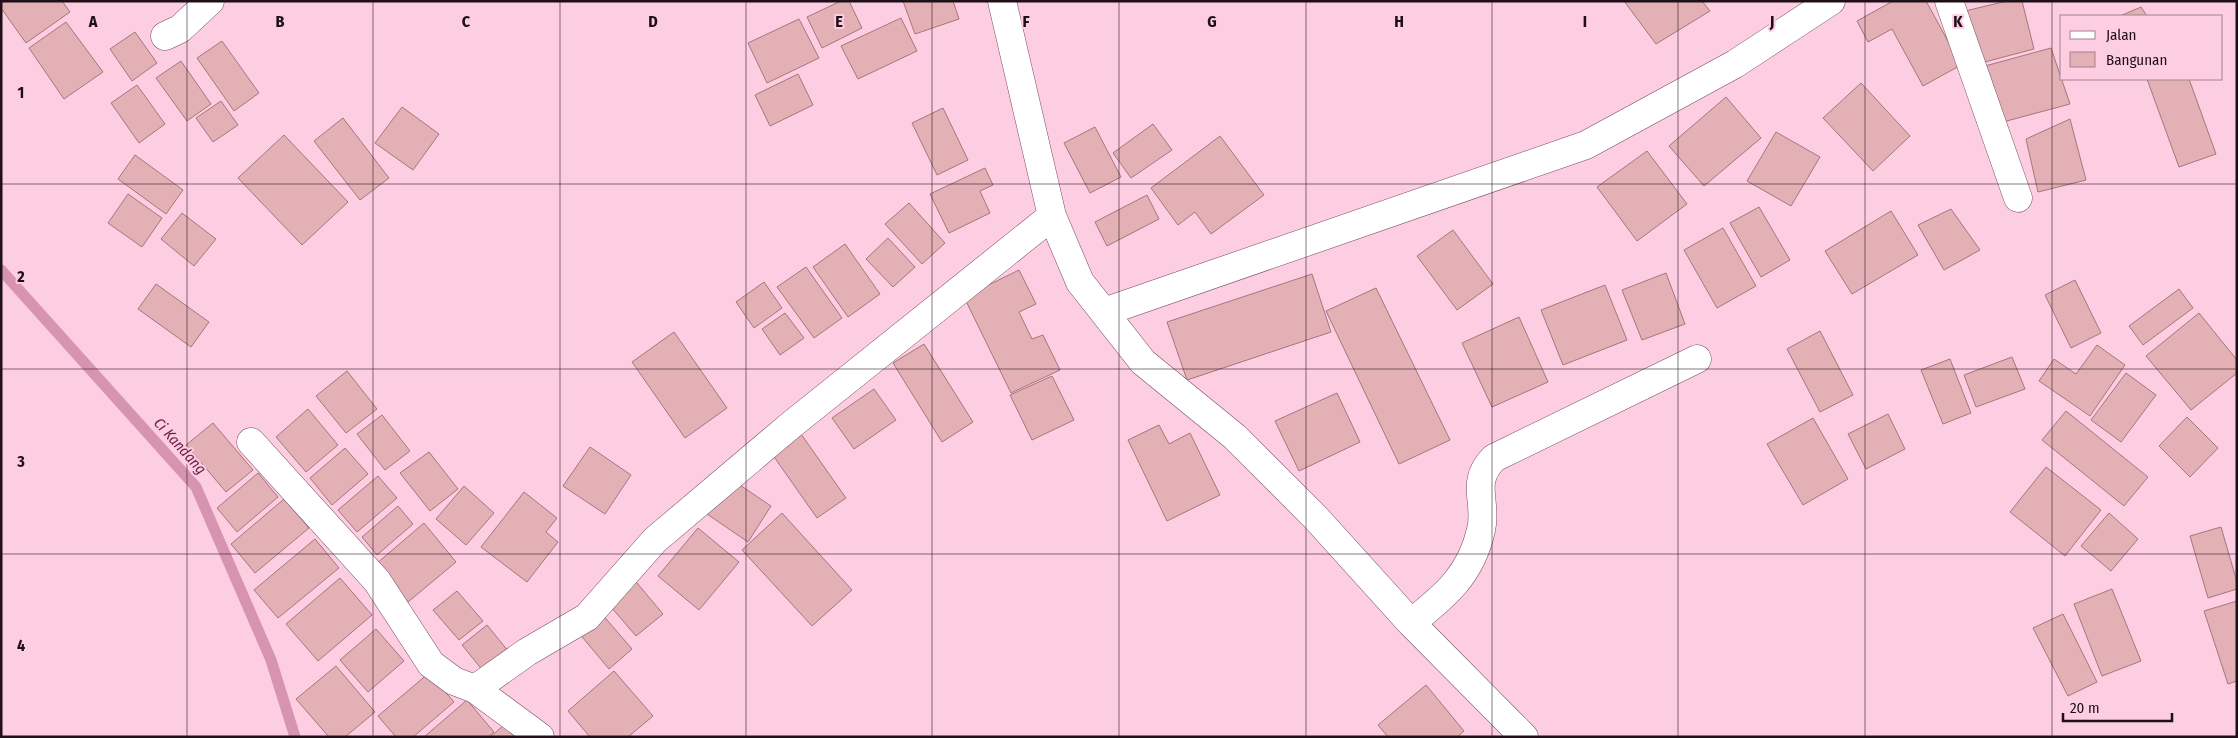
<svg xmlns="http://www.w3.org/2000/svg" width="2238" height="738" viewBox="0 0 2238 738" font-family="'Fira Sans Condensed',sans-serif">
<style>
.lines{fill:none;stroke-linecap:round;stroke-linejoin:round}
.stream{stroke:#d694b1;stroke-width:11}
.building{fill:#e2b0b5;stroke:#a5767b}
.minor-casing{stroke:#744c5e;stroke-width:29}
.minor{stroke:#fff;stroke-width:28}
.grid{fill:none;stroke:#1f0f17;stroke-width:1;stroke-opacity:0.55}
.labels{text-anchor:middle;stroke-width:4;stroke-linejoin:round;paint-order:stroke}
.water-label{font-size:15px;font-style:italic;fill:#6e214a;stroke:#fdcde1}
.grid-label{font-size:16px;text-anchor:middle;font-weight:bold;fill:#1f0f17;stroke:#fdcde1;stroke-width:4;stroke-linejoin:round;paint-order:stroke}
</style>
<rect width="100%" height="100%" fill="#fdcde1"/>
<g class="lines">
<path class="stream" d="M1 270 196 487 271 660 295 737"/>
</g>
<path class="building" d="M1 1H62L70 12 26 43 1 8Z
M841 1H849L862 28 822 48 807 17Z
M903 1H953L959 19 915 34Z
M1624 1H1702L1710 11 1656 44Z
M1893 1H1926L1961 65 1923 86 1892 29 1868 42 1857 21Z
M2007 1H2022L2034 49 1977 64 1965 11Z
M2141 7 2147 16H2120Z
M901 18 917 51 858 79 841 46Z
M799 19 819 58 767 83 748 43Z
M66 22 103 72 64 99 29 48Z
M135 32 157 63 132 81 110 49Z
M222 41 259 93 234 111 197 58Z
M2051 48 2070 104 2003 122 1985 66Z
M181 61 211 104 187 121 156 78Z
M798 74 813 105 770 126 755 95Z
M2147 79H2189L2216 154 2179 167Z
M1861 83 1910 136 1873 171 1823 118Z
M137 85 165 124 139 143 111 103Z
M1726 97 1761 138 1704 186 1669 146Z
M221 101 238 125 213 142 196 118Z
M402 107 439 134 413 170 375 143Z
M943 108 968 160 937 175 912 123Z
M343 118 389 178 360 200 314 141Z
M2070 119 2086 180 2038 192 2026 139Z
M1153 124 1172 150 1131 178 1113 153Z
M1095 127 1121 177 1090 193 1064 143Z
M1776 132 1820 157 1791 206 1747 181Z
M284 135 348 202 302 245 238 178Z
M1220 136 1264 195 1211 234 1195 212 1178 225 1151 188Z
M1647 151 1687 204 1637 241 1597 187Z
M135 155 183 190 166 214 118 179Z
M985 168 993 185 980 191 990 213 949 233 930 194Z
M128 194 162 218 142 247 108 223Z
M1147 195 1159 219 1107 246 1095 222Z
M909 203 945 243 922 264 885 224Z
M1759 207 1790 260 1761 277 1730 223Z
M1951 209 1980 250 1944 270 1918 225Z
M1891 211 1918 255 1852 294 1825 251Z
M182 213 216 239 194 266 161 239Z
M1723 228 1756 286 1717 308 1684 250Z
M1453 230 1493 284 1457 310 1417 256Z
M888 238 915 267 893 287 866 259Z
M845 244 880 294 848 317 813 267Z
M806 267 842 318 814 338 777 287Z
M1019 270 1036 304 1019 312 1032 339 1043 335 1060 370 1011 393 964 297Z
M1666 273 1685 324 1642 340 1622 290Z
M1312 274 1331 332 1187 380 1167 322Z
M2075 280 2101 333 2071 348 2045 295Z
M764 282 782 308 754 328 736 302Z
M156 284 209 322 191 347 138 309Z
M1605 285 1627 340 1563 365 1541 310Z
M1376 288 1450 440 1399 464 1326 311Z
M2179 289 2193 308 2143 345 2129 326Z
M785 313 804 338 780 355 762 329Z
M2199 313 2237 360V373L2191 410 2146 356Z
M1519 317 1548 382 1492 407 1462 343Z
M1820 331 1853 395 1820 412 1787 349Z
M674 332 727 408 685 438 632 362Z
M924 344 973 422 942 442 893 363Z
M2097 345 2125 365 2090 416 2039 381 2054 359 2076 374Z
M2012 357 2025 389 1976 407 1964 375Z
M1950 359 1971 413 1943 424 1921 370Z
M347 371 377 409 346 433 316 396Z
M2126 373 2156 395 2121 442 2091 420Z
M1052 376 1074 420 1032 440 1010 395Z
M874 389 896 420 854 449 832 418Z
M1337 393 1360 442 1299 471 1275 421Z
M308 409 338 445 306 472 276 437Z
M2066 411 2148 477 2124 506 2042 440Z
M1888 414 1905 449 1866 469 1848 434Z
M382 415 410 451 385 470 357 434Z
M2187 417 2218 448 2190 477 2159 446Z
M1813 418 1848 479 1803 505 1767 444Z
M213 423 253 470 226 492 186 445Z
M1159 425 1169 444 1190 433 1220 495 1167 521 1128 440Z
M801 434 846 498 817 518 772 454 788 446Z
M590 447 631 475 605 514 563 486Z
M345 448 368 474 332 505 310 478Z
M429 452 458 489 430 511 400 473Z
M2046 467 2101 510 2065 556 2010 512Z
M258 473 278 497 237 532 217 508Z
M378 476 397 498 357 532 338 510Z
M731 479 771 506 748 542 707 514Z
M464 486 494 513 466 545 436 519Z
M524 492 557 518 546 532 558 542 527 582 481 547Z
M284 499 309 528 255 573 231 544Z
M398 506 413 524 377 555 362 537Z
M782 513 852 590 812 626 742 550Z
M2109 513 2138 539 2111 571 2081 546Z
M424 523 456 562 408 602 376 564Z
M2221 527 2237 582V589L2208 598 2190 536Z
M698 528 739 562 699 610 658 576Z
M315 539 339 568 278 618 254 590Z
M632 577 663 614 636 636 605 600Z
M340 578 372 615 318 661 286 624Z
M2112 589 2141 661 2102 676 2074 604Z
M457 591 483 621 459 640 433 610Z
M2237 601V681L2228 684 2204 611Z
M601 613 632 649 609 669 578 632Z
M2063 614 2097 682 2068 696 2033 628Z
M487 625 513 657 488 677 462 645Z
M376 629 404 661 368 692 340 660Z
M336 666 375 712 345 737H329L296 699Z
M614 671 653 716 628 737H590L568 711Z
M429 673 454 702 413 737H396L378 716Z
M1426 685 1464 731 1457 737H1388L1378 725Z
M467 700 494 732 488 737H424Z
M510 720 524 737H490Z"/>
<g class="lines">
<defs>
<path id="minor" d="M1002 1 1052 216 1080 282 1143 362 1235 437 1316 518 1411 623 1524 737
M1949 1 2018 198
M165 36 180 29 210 1
M1104 312 1586 145 1735 64 1831 1
M251 442 377 581 431 664 454 681 475 689 540 737
M1411 623C1445 596 1471 575 1481 530 1488 502 1469 483 1494 458L1697 359
M475 689 527 652 587 617 655 540 791 425 1052 216"/>
</defs>
<use href="#minor" class="minor-casing"/>
<use href="#minor" class="minor"/>
</g>
<path class="grid" d="M187 1V737M373 1V737M560 1V737M746 1V737M932 1V737M1119 1V737M1306 1V737M1492 1V737M1678 1V737M1865 1V737M2052 1V737M1 184H2237M1 369H2237M1 554H2237"/>
<g class="labels">
<g class="water-label">
<text transform="translate(180 446) rotate(48)" y="5">Ci Kandang</text>
</g>
</g>
<g class="grid-label">
<text x="93" y="27">A</text>
<text x="280" y="27">B</text>
<text x="466" y="27">C</text>
<text x="653" y="27">D</text>
<text x="839" y="27">E</text>
<text x="1026" y="27">F</text>
<text x="1212" y="27">G</text>
<text x="1399" y="27">H</text>
<text x="1585" y="27">I</text>
<text x="1772" y="27">J</text>
<text x="1958" y="27">K</text>
<text x="21" y="98">1</text>
<text x="21" y="282">2</text>
<text x="21" y="467">3</text>
<text x="21" y="651">4</text>
</g>
<rect width="2238" height="738" fill="none" stroke="#1f0f17" stroke-width="5"/>
<rect x="2060" y="15" width="162" height="65" fill="#fdcde1" stroke="#a48190"/>
<rect x="2070" y="31" width="25" height="8" fill="#ffffff" stroke="#a48190"/>
<text x="2106" y="40" font-size="15" fill="#1f0f17">Jalan</text>
<rect x="2070" y="52" width="25" height="15" fill="#e2b0b5" stroke="#a48190"/>
<text x="2106" y="65" font-size="15" fill="#1f0f17">Bangunan</text>
<path d="M2063 713v8h109v-8" fill="none" stroke="#1f0f17" stroke-width="2.5"/>
<text x="2070" y="713" font-size="15" fill="#1f0f17" stroke="#fdcde1" stroke-width="4" paint-order="stroke">20 m</text>
</svg>
